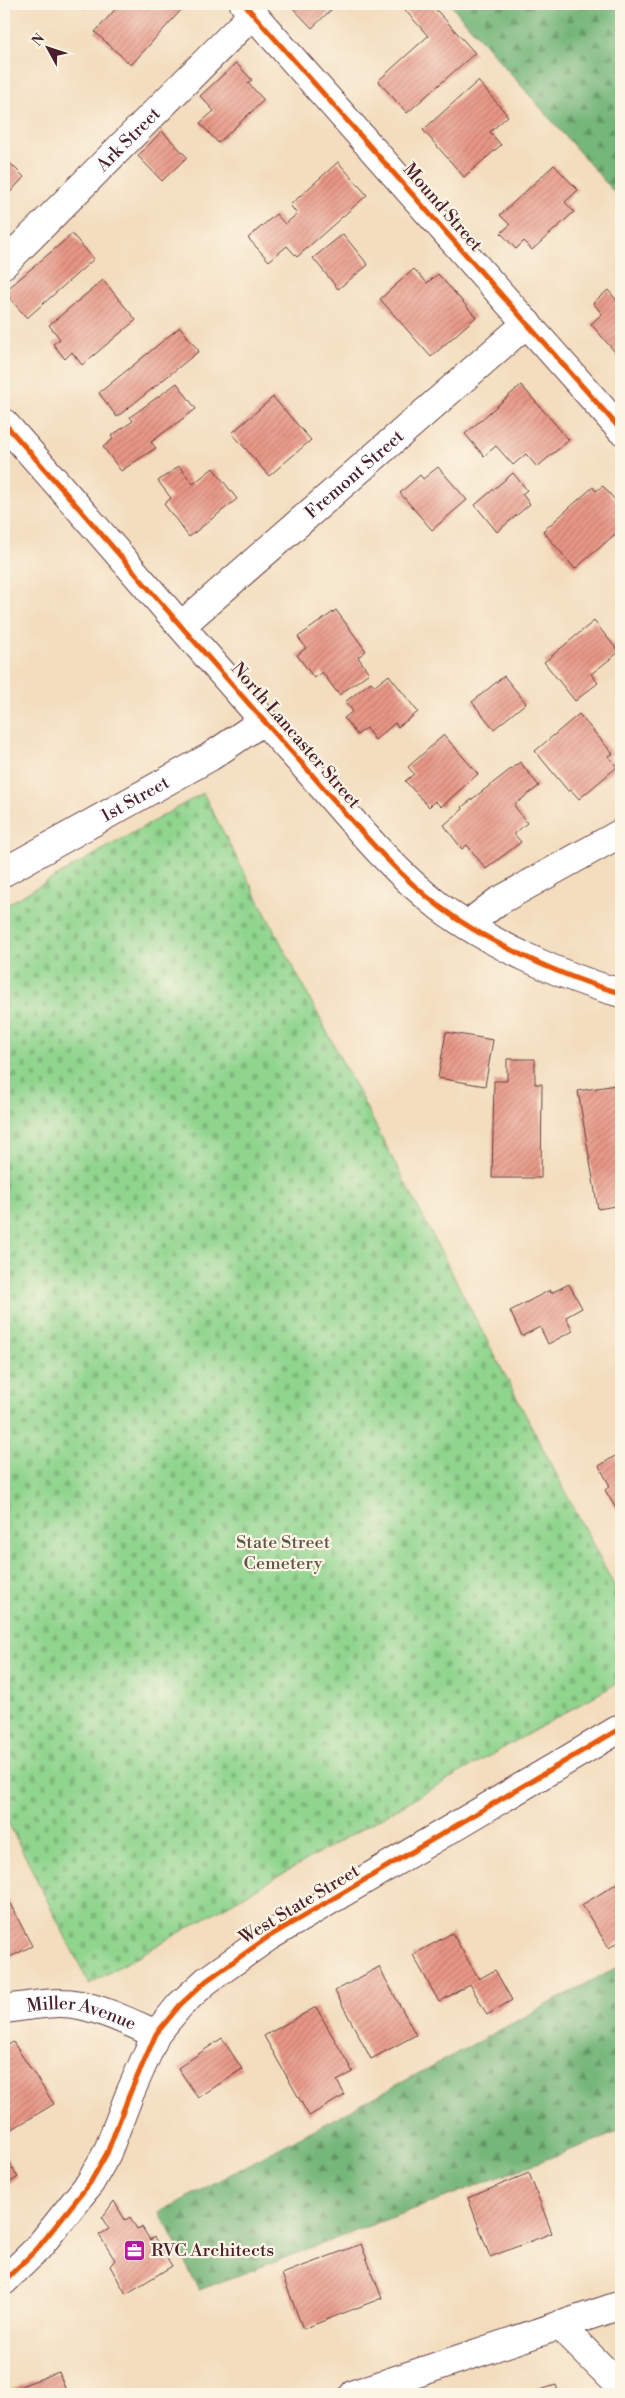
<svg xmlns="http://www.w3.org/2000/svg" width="625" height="2398" viewBox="0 0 625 2398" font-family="'Libre Bodoni',serif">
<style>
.forest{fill:url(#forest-firs);stroke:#5f6a52}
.cemetery{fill:url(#cemetery-stones);stroke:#6d7a5c}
.building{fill:url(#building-hatch)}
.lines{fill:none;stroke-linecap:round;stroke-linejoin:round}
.minor-casing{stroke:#633c41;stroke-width:30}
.major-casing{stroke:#633c41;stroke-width:30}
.minor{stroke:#fff;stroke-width:28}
.major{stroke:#fff;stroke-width:28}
.cycleway-casing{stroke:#fcf5e5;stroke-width:8}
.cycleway{stroke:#e8590c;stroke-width:5}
.labels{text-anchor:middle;stroke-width:4.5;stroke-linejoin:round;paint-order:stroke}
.street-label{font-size:18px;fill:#4a1f2b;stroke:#fcf5e5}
.park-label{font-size:18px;fill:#5f5649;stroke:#fcf5e5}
.poi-label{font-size:18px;fill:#4a1f2b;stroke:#fcf5e5;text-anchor:start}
</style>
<defs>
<pattern id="forest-firs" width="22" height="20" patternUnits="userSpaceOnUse" patternTransform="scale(1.25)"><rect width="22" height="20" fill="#74b679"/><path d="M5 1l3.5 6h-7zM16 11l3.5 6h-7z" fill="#619363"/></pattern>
<pattern id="cemetery-stones" width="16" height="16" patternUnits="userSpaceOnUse" patternTransform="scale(1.25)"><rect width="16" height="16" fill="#90d58e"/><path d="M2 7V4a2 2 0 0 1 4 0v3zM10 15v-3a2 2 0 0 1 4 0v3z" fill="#7eb67b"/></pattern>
<pattern id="building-hatch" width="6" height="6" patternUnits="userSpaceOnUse" patternTransform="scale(1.25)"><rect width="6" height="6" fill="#e89786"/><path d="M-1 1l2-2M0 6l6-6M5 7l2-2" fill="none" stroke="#be7b6e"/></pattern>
</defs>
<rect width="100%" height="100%" fill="#fcf5e5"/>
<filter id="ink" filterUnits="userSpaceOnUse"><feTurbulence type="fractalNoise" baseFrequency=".02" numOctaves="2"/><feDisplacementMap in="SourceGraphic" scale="10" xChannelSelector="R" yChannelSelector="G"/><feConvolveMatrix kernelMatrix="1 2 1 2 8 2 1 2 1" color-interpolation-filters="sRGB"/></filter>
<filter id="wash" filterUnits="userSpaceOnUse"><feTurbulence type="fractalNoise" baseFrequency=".0096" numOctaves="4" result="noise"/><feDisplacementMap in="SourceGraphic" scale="20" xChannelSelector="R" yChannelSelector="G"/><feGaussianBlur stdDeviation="1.12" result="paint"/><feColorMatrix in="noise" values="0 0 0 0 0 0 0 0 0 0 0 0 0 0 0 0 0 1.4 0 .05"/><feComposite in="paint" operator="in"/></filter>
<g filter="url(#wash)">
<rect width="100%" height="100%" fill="#f3ddbe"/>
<path class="forest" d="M450 4H621V200Z
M621 1965V2131L199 2290 160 2212Z"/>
<path class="cemetery" d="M203 793 621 1599V1681L89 1984 4 1814V906Z"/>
<g id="blocks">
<path class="building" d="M80 4H90L85 9Z
M120 4H178L183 8 131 65 95 32Z
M289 4H337L312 28Z
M412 4H431L475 53 407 113 378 81 428 36 405 10Z
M236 63 252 80 248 83 264 100 218 143 200 123 214 111 200 96Z
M478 81 508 116 490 132 501 145 464 177 423 130Z
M162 131 187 157 162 181 138 156Z
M4 157 24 177 4 199Z
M338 162 367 195 297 257 287 246 269 261 248 238 276 214 285 224 297 214 290 205Z
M554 165 578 190 565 202 574 212 532 250 524 241 516 249 501 233 510 225 500 215Z
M72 234 94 259 27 318 4 292Z
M343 234 368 265 338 289 313 258Z
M414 269 427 283 438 274 476 317 431 357 380 299Z
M103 280 136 320 82 365 72 352 65 359 53 344 60 339 49 325Z
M608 290 619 303 621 301V359L591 324 602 314 593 303Z
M180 327 199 351 117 417 99 393Z
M177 383 196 409 151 442 156 448 121 471 103 447 113 439 111 436 133 421 130 417Z
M521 385 569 440 537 467 526 454 513 465 496 446 484 456 465 434Z
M273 397 311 440 269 476 232 433Z
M179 466 193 484 213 468 237 499 189 537 164 504 171 498 158 481Z
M438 467 467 500 432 530 400 493 420 475 423 479Z
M513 473 527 490 522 494 530 504 497 532 475 505Z
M603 486 621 507V510L616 515 621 521V529L575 569 543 531 593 487 596 491Z
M336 610 366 651 358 657 369 673 339 695 322 672 314 678 297 655 306 648 298 637Z
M594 621 619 652 591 674 598 683 575 701 544 662Z
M389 675 418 712 398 727 395 723 375 740 366 728 357 735 344 718 353 711 345 702 371 682 375 686Z
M504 676 526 703 494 729 472 702Z
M579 714 613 754 608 756 617 767 579 799 571 790 569 792 535 751Z
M444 735 478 774 441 807 435 801 429 807 405 781 414 774 408 767Z
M520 762 539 786 514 805 527 823 514 834 521 842 486 869 467 845 462 849 444 825 463 809 462 807Z
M446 1032 493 1040 485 1086 438 1078Z
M507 1059H535V1084H542L541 1178H492L494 1081H507Z
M616 1085 621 1114V1205L598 1209 578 1091Z
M569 1284 582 1308 566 1317 573 1331 548 1344 540 1327 522 1336 510 1311 550 1290 551 1293Z
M615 1456 621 1466V1517L605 1490 610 1486 599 1466Z
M621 1881V1940L609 1948 582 1905Z
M4 1892 32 1946 4 1960Z
M452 1933 479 1979 495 1970 512 2000 487 2015 470 1984 439 2002 413 1955Z
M379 1967 416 2035 371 2059 335 1991Z
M316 2007 353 2072 337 2081 345 2095 309 2116 264 2036Z
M222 2038 242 2069 198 2098 178 2068Z
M13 2042 54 2104 4 2134V2048Z
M4 2154 18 2177 4 2186Z
M529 2173 552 2233 490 2257 468 2198Z
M114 2201 125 2220 130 2217 137 2229 142 2227 150 2240 154 2237 172 2266 126 2294 110 2266 115 2260 99 2235 109 2229 102 2218Z
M361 2244 382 2298 303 2329 282 2274Z
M59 2372 67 2394H4V2392Z
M556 2385 559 2394H527Z"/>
</g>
</g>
<g filter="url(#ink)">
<use href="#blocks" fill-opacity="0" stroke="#633c41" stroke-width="1"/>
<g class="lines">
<defs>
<g id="minor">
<path d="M244 4 621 430"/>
<path id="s1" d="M4 264 254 13"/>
<path id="s2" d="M182 625 527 323"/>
<path id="s3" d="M4 872 210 757 263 721"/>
<path d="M467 925 497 902 621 833"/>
<path id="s4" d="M4 2009C28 2006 56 2000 80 2005 107 2011 131 2023 156 2034"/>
<path d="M4 2281 37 2249 90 2183 107 2153 130 2093 156 2034 180 2005 206 1981 268 1937 621 1728"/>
<path d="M559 2325 621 2387"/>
<path d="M354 2394 621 2305"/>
</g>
<path id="major" d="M4 423C103 534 198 648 298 759 343 809 386 866 440 907 486 942 565 978 621 993"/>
</defs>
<use href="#minor" class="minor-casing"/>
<use href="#major" class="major-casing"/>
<use href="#minor" class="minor"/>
<use href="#major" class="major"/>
<defs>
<path id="cycleway" d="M244 4 621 430
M4 423C103 534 198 648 298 759 343 809 386 866 440 907 486 942 565 978 621 993
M4 2281 37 2249 90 2183 107 2153 130 2093 156 2034 180 2005 206 1981 268 1937 621 1728"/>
</defs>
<use href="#cycleway" class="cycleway-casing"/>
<use href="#cycleway" class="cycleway"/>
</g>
</g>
<defs>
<symbol id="office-square" viewBox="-11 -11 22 22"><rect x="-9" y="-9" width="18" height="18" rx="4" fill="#b5179e" stroke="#fcf5e5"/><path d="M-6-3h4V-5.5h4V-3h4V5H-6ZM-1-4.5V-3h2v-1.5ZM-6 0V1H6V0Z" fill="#fff"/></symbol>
</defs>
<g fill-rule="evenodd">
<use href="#office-square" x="122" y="2238" width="25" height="25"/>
</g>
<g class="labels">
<g class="street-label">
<text dy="6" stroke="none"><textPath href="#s1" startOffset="176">Ark Street</textPath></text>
<text transform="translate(443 207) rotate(49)" y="6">Mound Street</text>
<text dy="6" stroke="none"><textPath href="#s2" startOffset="229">Fremont Street</textPath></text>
<text transform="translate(296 735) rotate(49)" y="6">North Lancaster Street</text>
<text dy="6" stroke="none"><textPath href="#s3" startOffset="150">1st Street</textPath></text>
<text transform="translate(299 1904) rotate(-31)" y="6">West State Street</text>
<text dy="6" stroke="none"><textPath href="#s4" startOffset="79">Miller Avenue</textPath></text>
</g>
<g class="park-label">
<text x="283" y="1548">State Street<tspan x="283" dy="21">Cemetery</tspan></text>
</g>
<g class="poi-label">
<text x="151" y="2256">RVC Architects</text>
</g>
</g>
<rect width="625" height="2398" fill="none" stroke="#fcf5e5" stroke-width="20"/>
<g transform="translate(48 48) rotate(310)" stroke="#fcf5e5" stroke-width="4" paint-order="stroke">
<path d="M0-4L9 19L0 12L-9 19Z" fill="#4a1f2b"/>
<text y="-8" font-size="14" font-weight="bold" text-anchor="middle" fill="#4a1f2b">N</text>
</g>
</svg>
